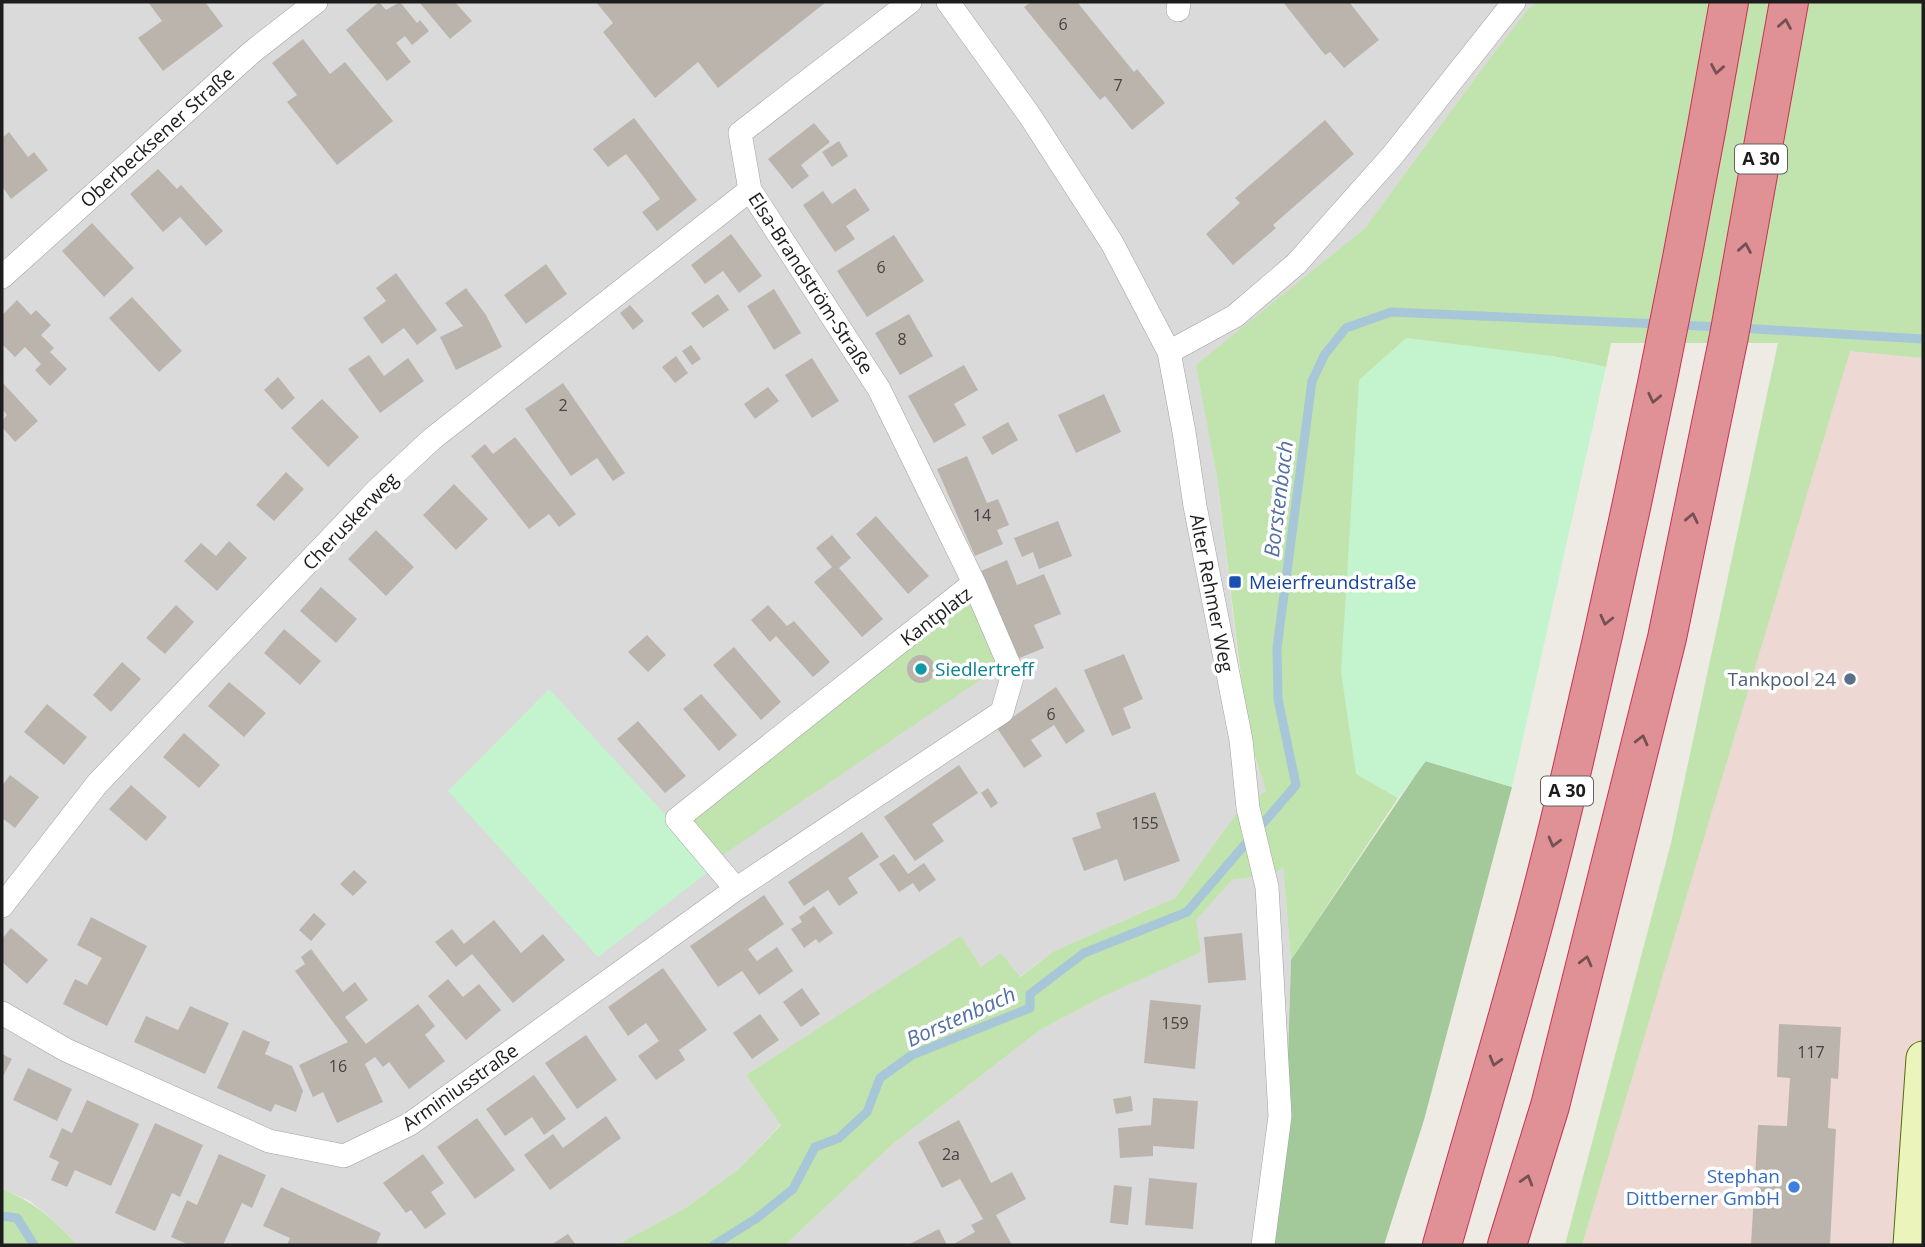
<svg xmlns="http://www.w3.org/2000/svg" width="1925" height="1247" viewBox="0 0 1925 1247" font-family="'Open Sans',sans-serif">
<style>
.residential{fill:#dbdada}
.commercial{fill:#edd8d4}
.grass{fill:#c1e3ad}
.forest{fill:#a3c99b}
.park{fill:#c3f4cd}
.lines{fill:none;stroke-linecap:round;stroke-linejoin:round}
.stream{stroke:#a7c6d7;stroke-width:9}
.building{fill:#bab4ad}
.street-casing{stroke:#a1a1a1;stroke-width:24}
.secondary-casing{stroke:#546a0e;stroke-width:35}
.highway-casing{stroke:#c93253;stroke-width:40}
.street{stroke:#fff;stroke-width:23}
.secondary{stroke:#eaf4bb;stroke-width:33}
.highway{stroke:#df9196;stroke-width:38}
.oneway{stroke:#745153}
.transit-dot{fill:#1a4fb4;stroke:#fff;stroke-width:2.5}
.culture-dot{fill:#0f9aa8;stroke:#fff;stroke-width:2.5}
.service-dot{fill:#5c6f8a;stroke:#fff;stroke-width:2.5}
.shop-dot{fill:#3f7fe0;stroke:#fff;stroke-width:2.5}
.labels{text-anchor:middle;stroke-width:7;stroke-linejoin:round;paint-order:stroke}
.number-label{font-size:16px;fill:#444341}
.shield{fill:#fff;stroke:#616161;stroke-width:2}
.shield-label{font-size:18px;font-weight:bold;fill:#1d1d1d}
.street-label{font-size:19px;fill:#1d1d1d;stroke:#fff}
.transit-label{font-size:19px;fill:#164399;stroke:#fff;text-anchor:start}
.culture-label{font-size:19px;fill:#0d838f;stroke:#fff;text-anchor:start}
.service-label{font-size:19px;fill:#4e5e75;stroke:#fff;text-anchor:end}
.shop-label{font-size:19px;fill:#366cbe;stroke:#fff;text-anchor:end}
.water-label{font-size:21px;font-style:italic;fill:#5270a4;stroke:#fff}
</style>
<rect width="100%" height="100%" fill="#edebe3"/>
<path class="residential" d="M2 2H1537L1528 9 1484 66 1365 228 1197 365 1217 477 1247 735 1266 791 1242 806 1175 898 1054 951 1019 977 981 967 961 937 746 1075 781 1124 740 1168 687 1207 617 1245H78L53 1220 30 1201 2 1189Z
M1283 867 1291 960 1286 1120 1271 1245H785L894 1143 1040 1030 1106 995 1195 920 1232 880 1276 873Z"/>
<path class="commercial" d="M1850 350 1923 358V1245H1582Z"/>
<path class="grass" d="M1537 2H1923V358L1850 351 1582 1245H1565L1671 843 1778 343H1611L1606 367 1552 356 1356 773 1398 798 1291 960 1283 867 1276 873 1232 880 1196 920 1201 952 1106 995 1040 1030 894 1143 785 1245H617L687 1207 740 1168 781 1125 746 1075 961 936 981 967 1001 953 1020 977 1054 951 1175 898 1242 806 1266 791 1248 735 1217 477 1196 365 1365 228 1484 66 1528 9Z
M974 584 1008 661 714 861 678 819Z
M2 1189C38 1204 51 1218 78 1245H2Z"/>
<path class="forest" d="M1425 761 1512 787 1424 1120 1384 1245H1271L1286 1120 1291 960Z"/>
<path class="park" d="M1406 338 1552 356 1606 367 1512 787 1426 761 1398 798 1356 774 1341 672 1359 380Z
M549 689 673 823 712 869 598 957 448 791Z"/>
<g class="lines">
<path class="stream" d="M1677 325 1722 327
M1740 328 1923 339
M2 1216 17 1218 34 1245
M714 1245 757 1218 793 1189 815 1147 839 1138 867 1112 880 1078 912 1055 1030 1008V994L1084 953 1187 912 1296 785 1278 699 1277 648 1312 381 1325 354 1346 328 1391 312 1659 324"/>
</g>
<path class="building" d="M148 2H205L223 26 163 71 138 38 162 21Z
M379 2 386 10 400 2 417 23 420 20 429 31 412 45 405 36 396 43 411 62 387 81 346 30Z
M419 2H455L472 21 450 39Z
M596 2H826L718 88 698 62 655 98 603 32 613 23Z
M1031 2H1077L1134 72 1137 69 1165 103 1132 130 1105 96 1100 100 1024 7Z
M1283 2H1349L1379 40 1344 68 1330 52 1325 55Z
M303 39 330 74 345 62 393 121 337 165 287 102 297 95 272 63Z
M634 118 697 200 657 231 642 212 660 199 643 176 626 154 608 167 593 149Z
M1325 120 1354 154 1273 225 1276 228 1233 265 1206 234 1240 203 1235 198Z
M814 123 830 142 801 165 809 176 792 189 768 159Z
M9 132 28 157 34 152 48 170 11 199 2 186V138Z
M839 141 848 156 832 167 822 152Z
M158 169 177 189 181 185 223 231 206 246 180 217 163 232 130 194Z
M855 188 870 210 846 226 855 239 835 252 803 205 823 191 832 204Z
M92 223 134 268 104 297 62 251Z
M731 234 762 276 739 293 723 271 705 284 691 265Z
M894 235 924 281 867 317 837 271Z
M546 264 567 294 526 324 504 295Z
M396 273 437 330 417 345 404 328 382 344 363 318 386 301 376 288Z
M466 288 486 315 502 347 456 370 440 337 463 326 445 303Z
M774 289 801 333 774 350 747 306Z
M718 294 729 310 703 328 691 313Z
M132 297 182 351 159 372 109 318Z
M17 300 31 315 36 310 51 325 41 335 54 348 50 352 67 369 50 386 35 370 41 364 25 347 15 357 2 344V315Z
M630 305 644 321 633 330 620 313Z
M909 314 933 356 900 375 875 333Z
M691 345 701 359 692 365 682 351Z
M369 355 384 376 408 358 424 381 380 413 348 369Z
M676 356 688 373 675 383 662 367Z
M812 358 839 401 812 418 785 375Z
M964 365 978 390 954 404 966 425 934 443 908 396Z
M278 377 295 398 282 410 264 390Z
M2 382 38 421 15 442 2 427V421L7 415 2 409Z
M563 383 625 473 613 481 597 458 571 476 525 409Z
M768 387 779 401 755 419 744 404Z
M1104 394 1121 432 1076 453 1058 415Z
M322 399 359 437 328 467 291 428Z
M1008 422 1018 440 992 455 982 437Z
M515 437 576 514 559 527 549 514 529 529 471 456 485 444 493 454Z
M967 456 987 503 998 499 1009 525 997 530 1003 544 975 556 937 469Z
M286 472 304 489 274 521 256 505Z
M454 484 488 519 456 550 423 515Z
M876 516 929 576 908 594 856 534Z
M1058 521 1072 556 1039 569 1033 552 1022 557 1014 538Z
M376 530 414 567 386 596 348 559Z
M832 535 851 558 839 568 883 619 862 637 814 582 832 567 816 548Z
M229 541 247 558 217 591 184 561 201 543 216 556Z
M1007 560 1017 585 1044 574 1061 614 1034 625 1044 648 1017 659 981 571Z
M321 587 357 619 336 643 300 611Z
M176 605 194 622 165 654 146 638Z
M768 605 787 626 794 621 830 662 813 677 776 636 770 642 751 620Z
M284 629 321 661 300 685 264 653Z
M647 635 666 655 648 672 628 652Z
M734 647 781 702 761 720 713 665Z
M1124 654 1143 699 1123 708 1131 728 1112 736 1084 670Z
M907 669a14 14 0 1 1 28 0a14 14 0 1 1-28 0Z
M122 662 141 679 111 712 93 695Z
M229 682 266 713 244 737 208 706Z
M1056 687 1085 731 1066 744 1054 725 1031 740 1042 756 1024 768 997 728Z
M701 694 737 735 719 751 683 709Z
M47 704 87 737 64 765 24 732Z
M638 721 686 776 665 793 617 739Z
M184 733 220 765 199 788 163 757Z
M959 765 978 793 932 824 944 841 915 861 884 817Z
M10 775 39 797 15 828 2 818V786Z
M131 785 167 817 146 841 109 809Z
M988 788 998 803 991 808 981 793Z
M1155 792 1180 861 1124 881 1117 859 1084 871 1072 838 1101 828 1096 813Z
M862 832 879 857 848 878 858 893 839 906 828 890 804 906 788 882Z
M894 854 908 874 924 863 936 880 919 892 913 883 899 892 879 864Z
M354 870 367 882 353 896 340 884Z
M764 895 784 924 748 949 757 961 777 947 793 971 759 995 742 971 718 987 690 946Z
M814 906 833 933 819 943 816 939 804 948 791 929 802 922 799 917Z
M314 913 326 924 311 941 299 930Z
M91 917 147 946 107 1026 63 1004 75 979 87 985 102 958 77 945Z
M494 920 521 953 543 934 565 960 513 1003 472 954 456 967 435 942 452 929 464 944Z
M11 928 48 960 27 984 2 962V939Z
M1242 933 1246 980 1208 983 1204 937Z
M311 949 343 992 355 982 368 1000 345 1017 366 1044 418 1004 435 1026 425 1035 445 1061 409 1089 389 1062 383 1067 375 1057 365 1064 383 1102 337 1123 323 1092 313 1097 299 1065 348 1042 295 971 305 964 301 957Z
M663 968 707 1030 679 1050 685 1060 656 1080 638 1056 659 1041 646 1023 628 1036 608 1007Z
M448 979 463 997 479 984 501 1010 466 1040 428 996Z
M802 988 820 1014 801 1027 783 1002Z
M1150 1000 1201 1005 1195 1069 1144 1063Z
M190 1006 229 1023 205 1074 134 1042 146 1016 178 1030Z
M760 1014 779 1040 752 1059 733 1033Z
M1779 1024 1841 1027 1838 1079 1831 1078 1828 1128 1836 1129 1830 1245H1751L1758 1125 1787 1126 1790 1078 1777 1077Z
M243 1030 270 1042 265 1054 292 1066 303 1091 296 1112 275 1104 271 1112 217 1088Z
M586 1035 617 1080 577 1109 545 1063Z
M2 1054 12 1059 2 1078Z
M28 1068 72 1089 57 1121 13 1100Z
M534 1075 566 1119 544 1135 532 1117 505 1136 486 1109Z
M1131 1096 1133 1111 1116 1114 1113 1099Z
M1153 1098 1198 1101 1194 1149 1153 1146V1156L1120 1158 1118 1128 1151 1125Z
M87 1100 139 1124 111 1186 75 1170 67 1187 51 1180 59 1162 49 1157 62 1128 72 1133Z
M606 1116 621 1138 550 1190 524 1155 553 1134 563 1148Z
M477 1118 515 1170 475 1199 437 1147Z
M959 1120 991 1183 1012 1172 1026 1199 996 1215 1012 1245H952L975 1232 971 1225 983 1219 960 1179 942 1188 918 1142Z
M155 1123 203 1145 180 1197 172 1193 155 1231 115 1213Z
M219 1154 266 1175 252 1208 242 1203 223 1245H189L171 1237 187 1200 197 1205Z
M423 1154 444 1183 431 1192 446 1214 425 1229 411 1210 406 1213 383 1183Z
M1149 1178 1197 1183 1193 1229 1145 1225Z
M1114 1185 1132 1187 1128 1225 1110 1223Z
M281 1187 381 1233 376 1245H287L290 1238 263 1226Z
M939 1229 947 1245H908Z
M568 1234 576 1245H551Z"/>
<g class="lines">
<defs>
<path id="street" d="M910 2 740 133 750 190 879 389 974 583
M948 2 1030 116 1112 243 1169 352 1184 432 1195 506 1241 740 1248 808 1267 887 1280 1116 1263 1245
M1178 10 1179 2
M2 277 252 52 316 2
M1169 352 1235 316 1296 264 1392 156 1514 2
M2 906 97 784 376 491 432 439 750 190
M2 1013 66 1050 269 1141 344 1156 410 1124 736 889 1002 712 1013 674 974 583 677 819 736 889"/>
<path id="secondary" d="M1910 1245 1923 1058"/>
<path id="highway" d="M1442 1245C1483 1101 1527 958 1562 812 1626 544 1682 274 1729 2
M1507 1245 1550 1106 1667 638 1729 336 1789 2"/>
</defs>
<use href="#street" class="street-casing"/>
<use href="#secondary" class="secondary-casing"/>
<use href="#highway" class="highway-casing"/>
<use href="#street" class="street"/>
<use href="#secondary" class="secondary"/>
<use href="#highway" class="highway"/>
</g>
<defs><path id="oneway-chevron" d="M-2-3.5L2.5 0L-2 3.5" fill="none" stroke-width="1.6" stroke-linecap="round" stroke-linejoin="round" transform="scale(1.75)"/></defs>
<g class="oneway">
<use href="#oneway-chevron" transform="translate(1785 24) rotate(-80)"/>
<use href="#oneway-chevron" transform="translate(1717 69) rotate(100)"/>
<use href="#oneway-chevron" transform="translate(1745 248) rotate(-80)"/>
<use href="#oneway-chevron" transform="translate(1654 398) rotate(102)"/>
<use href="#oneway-chevron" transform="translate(1692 518) rotate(-78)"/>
<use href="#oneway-chevron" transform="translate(1606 620) rotate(103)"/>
<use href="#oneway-chevron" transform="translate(1642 740) rotate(-76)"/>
<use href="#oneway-chevron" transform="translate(1554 842) rotate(105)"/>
<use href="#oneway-chevron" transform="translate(1586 961) rotate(-76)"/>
<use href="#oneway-chevron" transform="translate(1495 1061) rotate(106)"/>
<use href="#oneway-chevron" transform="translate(1527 1180) rotate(-73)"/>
</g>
<rect class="transit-dot" x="1228" y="575" width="14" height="14" rx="3.5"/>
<circle class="culture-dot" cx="921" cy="669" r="7"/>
<circle class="service-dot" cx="1850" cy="679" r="7"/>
<circle class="shop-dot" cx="1794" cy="1187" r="7"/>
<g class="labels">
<g class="number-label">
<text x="1063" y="30">6</text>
<text x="1118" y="91">7</text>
<text x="881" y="273">6</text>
<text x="902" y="345">8</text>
<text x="563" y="411">2</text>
<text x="982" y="521">14</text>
<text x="1051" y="720">6</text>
<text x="1145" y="829">155</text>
<text x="1175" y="1029">159</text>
<text x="1811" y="1058">117</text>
<text x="338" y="1072">16</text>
<text x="951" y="1160">2a</text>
</g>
<g class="shield">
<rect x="1735" y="144.5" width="52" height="29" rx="5"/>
<rect x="1541" y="776.5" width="52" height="29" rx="5"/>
</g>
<g class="shield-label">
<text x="1761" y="165">A 30</text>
<text x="1567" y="797">A 30</text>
</g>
<g class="street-label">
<text transform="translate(157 137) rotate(-42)" y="7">Oberbecksener Straße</text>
<text transform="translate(811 283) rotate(57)" y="7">Elsa-Brandström-Straße</text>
<text transform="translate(350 521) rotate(-46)" y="7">Cheruskerweg</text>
<text transform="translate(1212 593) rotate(79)" y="7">Alter Rehmer Weg</text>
<text transform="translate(936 616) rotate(-37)" y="7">Kantplatz</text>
<text transform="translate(460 1087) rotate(-35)" y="7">Arminiusstraße</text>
</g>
<g class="transit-label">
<text x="1249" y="589">Meierfreundstraße</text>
</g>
<g class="culture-label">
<text x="935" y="676">Siedlertreff</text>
</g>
<g class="service-label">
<text x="1836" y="686">Tankpool 24</text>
</g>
<g class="shop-label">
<text x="1780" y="1183">Stephan<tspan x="1780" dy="22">Dittberner GmbH</tspan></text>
</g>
<g class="water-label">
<text transform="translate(1279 499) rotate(-83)" y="7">Borstenbach</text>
<text transform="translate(961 1017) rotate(-24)" y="7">Borstenbach</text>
</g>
</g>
<rect width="1925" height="1247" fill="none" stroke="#1d1d1d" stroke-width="7"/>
</svg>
